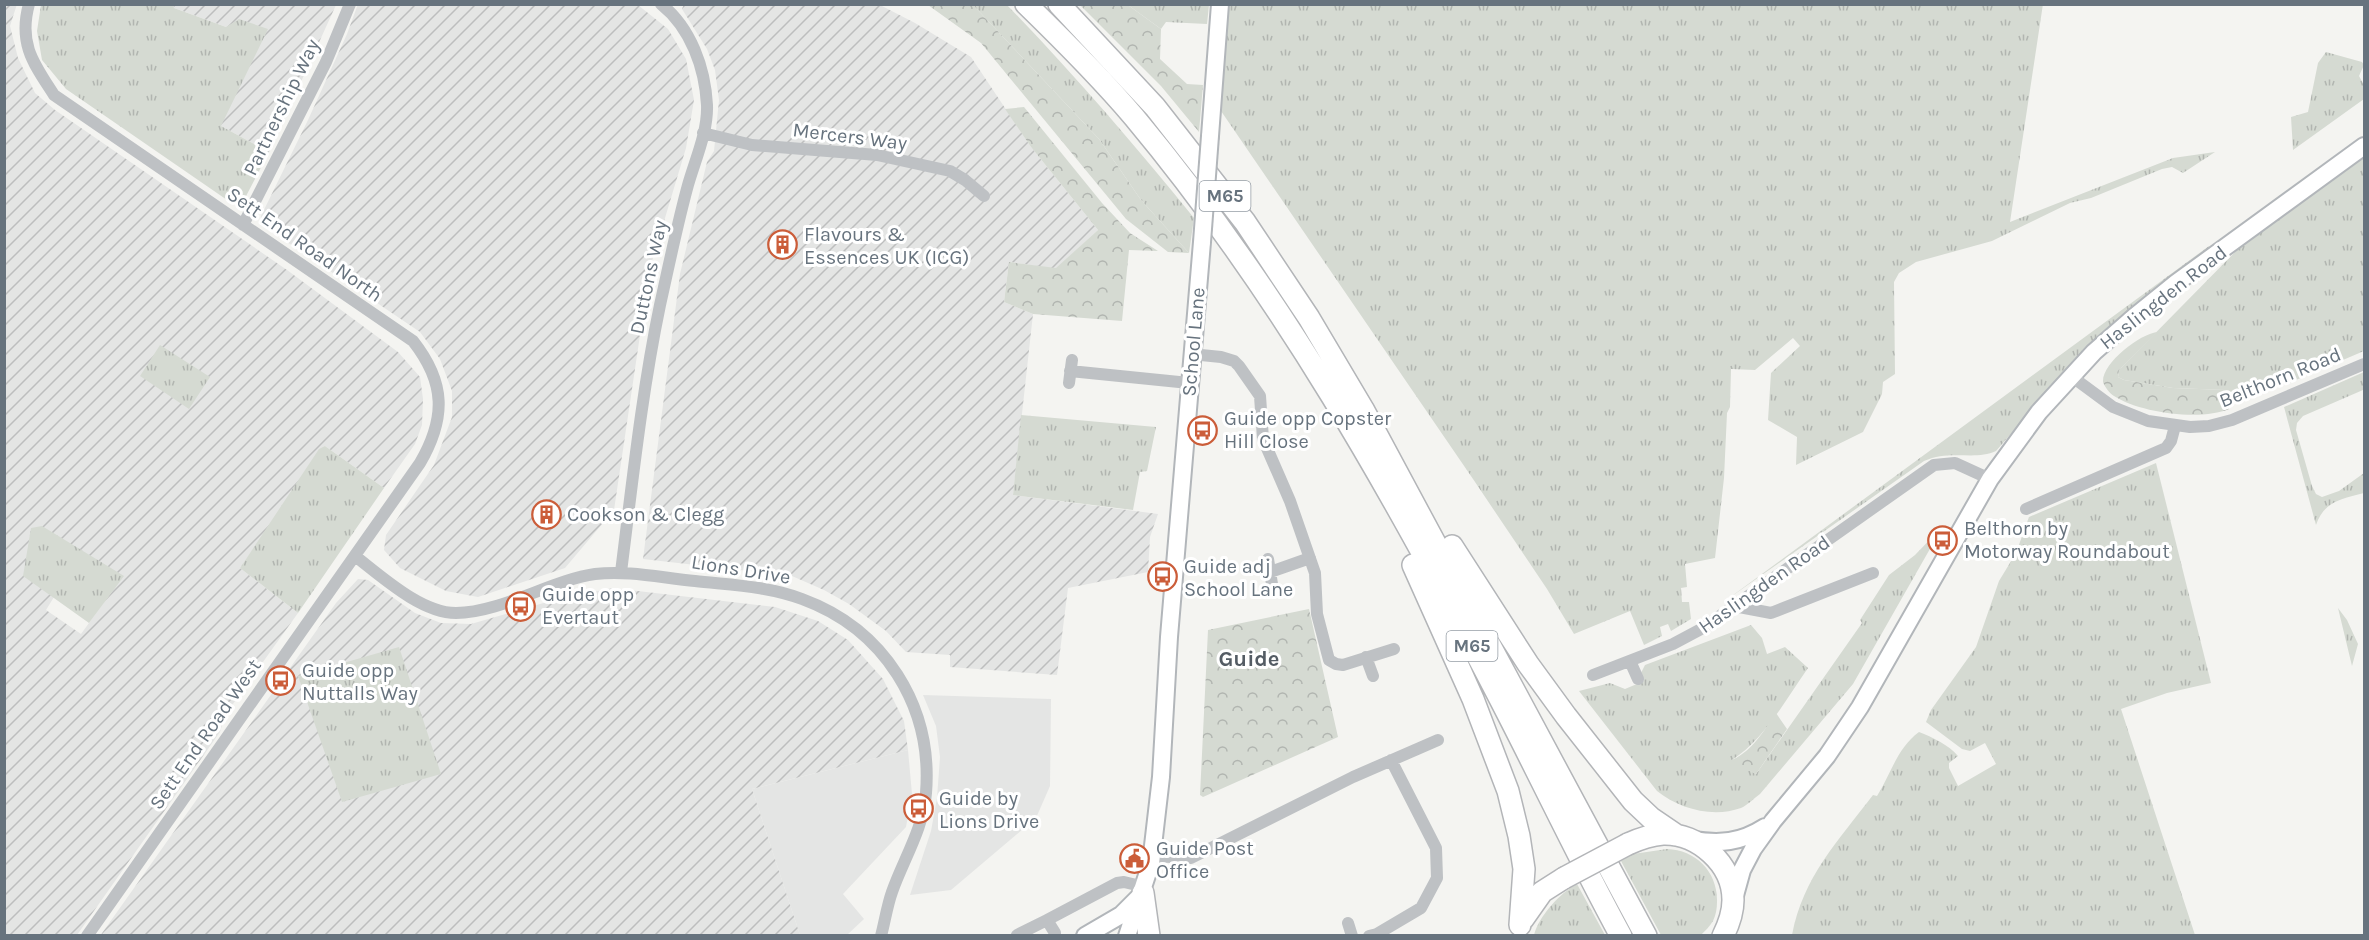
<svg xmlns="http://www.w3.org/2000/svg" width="2369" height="940" viewBox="0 0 2369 940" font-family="Karla,sans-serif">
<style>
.built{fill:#e4e5e4}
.industrial{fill:url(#industrial-furrows);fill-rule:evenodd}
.grass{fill:url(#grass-tufts)}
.forest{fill:url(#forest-crowns)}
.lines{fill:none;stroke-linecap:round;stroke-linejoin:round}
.secondary-casing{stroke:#b2b6ba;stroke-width:20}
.highway-casing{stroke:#b3b5b8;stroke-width:24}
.street{stroke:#bec1c4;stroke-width:12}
.secondary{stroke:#fff;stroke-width:16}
.highway{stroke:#fff;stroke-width:21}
.secondary-bridge-casing{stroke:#b2b6ba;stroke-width:20;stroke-linecap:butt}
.highway-bridge-casing{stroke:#b3b5b8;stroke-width:24;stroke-linecap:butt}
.secondary-bridge{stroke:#fff;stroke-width:16}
.highway-bridge{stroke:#fff;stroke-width:21}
.labels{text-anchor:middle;stroke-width:6;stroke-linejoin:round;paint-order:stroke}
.shield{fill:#fff;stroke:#959da5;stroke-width:1.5}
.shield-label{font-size:18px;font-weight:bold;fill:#67737e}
.street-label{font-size:20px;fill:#67737e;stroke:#fff}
.poi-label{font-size:20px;fill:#67737e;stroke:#fff;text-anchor:start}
.quarter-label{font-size:22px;font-weight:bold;fill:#545c64;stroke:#fff}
</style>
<defs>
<pattern id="industrial-furrows" width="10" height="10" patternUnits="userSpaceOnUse" patternTransform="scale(1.5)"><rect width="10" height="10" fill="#e4e5e4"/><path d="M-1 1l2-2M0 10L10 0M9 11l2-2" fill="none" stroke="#bdbebe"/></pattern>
<pattern id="grass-tufts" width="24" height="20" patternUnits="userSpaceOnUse" patternTransform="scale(1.5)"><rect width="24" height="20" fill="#d5dad2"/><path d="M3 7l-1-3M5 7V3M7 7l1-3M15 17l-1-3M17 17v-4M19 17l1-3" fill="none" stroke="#b1b5b0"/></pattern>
<pattern id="forest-crowns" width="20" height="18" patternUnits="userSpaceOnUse" patternTransform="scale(1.5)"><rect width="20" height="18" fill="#d5dad2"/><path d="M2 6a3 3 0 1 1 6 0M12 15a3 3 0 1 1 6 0" fill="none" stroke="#b1b5b0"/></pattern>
</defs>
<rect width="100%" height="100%" fill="#f4f4f1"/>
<path class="built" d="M923 695 1051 699 1050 786 1036 818 951 890 910 895 931 831 937 798 940 757 936 726Z
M908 750 912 794 906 827 843 894 864 919 847 935H800L752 789Z"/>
<path class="industrial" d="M17 4 10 26 18 58 35 93 55 110 287 270 398 352 420 377 423 399 422 425 415 444 384 488 325 446 240 568 298 613 225 715 220 732 77 935 5 936 4 5ZM123 576 81 634 46 610 54 597Z
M358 4 638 5 668 29 686 59 694 100 686 148 650 268 614 510 565 568 478 597 446 591 400 568 384 550 386 535 434 465 452 417V391L440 359 420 332 262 225 261 216 308 120 347 34Z
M684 4 880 5 915 23 971 57 1031 147 1098 230 1056 269 1009 262 1004 302 1033 314 1013 495 1158 514 1150 537 1148 572 1068 588 1057 675 950 667V655L906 652 886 631 849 604 824 590 792 576 643 559 680 274 707 162 714 151 719 100 715 70 707 49 682 9Z
M173 5H336L269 152 221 126 226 27 174 8Z
M358 579 368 580 415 613 441 623 471 624 547 602 612 588 775 607 818 621 848 640 883 679 904 721 908 750 752 789 800 935 100 936 336 603Z"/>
<path class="grass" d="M2043 4 2010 222 2173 158 2215 152 2183 173 2172 167 2162 169 2091 198 2070 203 1992 241 1916 262 1899 273 1894 282 1895 374 1883 382 1882 394 1863 432 1796 465 1797 437 1768 420 1771 373 1800 346 1793 338 1755 370 1731 369 1730 407 1727 413 1724 478 1715 558 1685 564 1687 587 1681 588 1682 602H1689L1691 619 1671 631 1668 624 1660 627 1662 636 1644 645 1630 611 1574 634 1547 589 1473 479 1221 111 1228 5Z
M41 5H173L174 8 226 27 239 19 268 29 221 126 269 152 244 200 230 202 66 89 42 60 37 31Z
M973 5H1007C1073 73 1134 144 1194 218L1189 253 1141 200 1099 139Z
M1128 5H1209L1207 24 1166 22 1161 29Z
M2326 52 2362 62 2364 65 2359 76 2364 85V99L2293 150 2291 117 2308 112 2318 63Z
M2364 154V351L2284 385 2229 393 2225 390 2173 388 2124 380 2118 377 2119 370 2241 246Z
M2209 246 2203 256 2110 329 2076 359 1996 451C1975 461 1950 449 1924 461L1725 601Z
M160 345 210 377 189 409 140 376Z
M2364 372 2363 390 2303 416 2297 423 2296 430 2312 486 2316 494 2322 497 2339 491 2364 473V493C2342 499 2324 501 2316 525L2284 407Z
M1021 415 1156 427 1147 471 1140 472 1133 510 1013 495Z
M325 446 384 488 298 613 240 568 319 449Z
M2156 463 2211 683 2167 693 2121 709 2195 935H1792C1803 877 1838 841 1873 795L1877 796C1891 774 1897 748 1919 732 1932 737 1949 745 1958 756L1949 763V768L1958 786 1996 764 1985 743 1970 751 1962 749 1926 722 1931 710 1976 647 1999 581 2016 553 2029 517Z
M42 526 124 576 89 623 23 576 31 528Z
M1943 526 1853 684 1760 794C1754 798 1748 805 1741 808 1713 818 1679 809 1657 791L1579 691 1610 683 1625 689 1644 681 1641 673 1645 665 1751 625 1762 638 1767 654 1785 647 1808 668C1786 699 1765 739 1732 760L1756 774 1862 623 1860 620 1889 575 1915 555Z
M2338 608 2347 620 2358 644 2352 666Z
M399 647 441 774 342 802 298 676Z
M1667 849C1696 850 1718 872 1717 902 1717 908 1716 915 1713 921 1710 926 1705 931 1701 935H1661L1621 861 1633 854Z
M1577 884 1605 935H1534C1539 916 1560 893 1577 884Z"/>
<path class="forest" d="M928 5H973L1099 139 1141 200 1189 253 1168 252 1126 219 981 43Z
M1080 5H1128L1161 29 1160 59 1187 84 1203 85 1199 132 1161 86Z
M1024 107 1102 203 1130 233 1158 251 1129 250 1122 321 1033 314 1004 302 1009 262 1056 268 1098 230 1031 147 1005 109Z
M2157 332 2119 370 2118 377 2124 380 2173 388 2226 390 2229 393V409C2201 421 2140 413 2114 396 2109 393 2105 387 2103 382 2102 363 2140 334 2157 332Z
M1309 609 1338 737 1203 797 1200 795 1208 630Z
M1776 713 1787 729 1756 774 1729 761C1750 754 1764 731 1776 713Z"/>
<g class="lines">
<defs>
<path id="secondary" d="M1210 136 1220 4
M1692 840C1720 844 1740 843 1765 827
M1734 899 1742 870 1753 849 1773 821 1827 756 1860 707 1990 479 2039 412 2094 352 2134 317 2176 283 2364 146
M1085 936 1121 915 1138 898
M1127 936 1151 863 1161 777 1169 637 1202 242"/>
<path id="highway" d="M1026 4C1063 40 1101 78 1134 117 1281 293 1394 494 1499 697 1540 776 1578 857 1621 936
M1059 4 1155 107 1245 222 1309 318 1363 409 1646 936
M1452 546 1528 664 1566 716 1633 801 1651 818 1676 835
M1413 565 1473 699 1508 791 1519 836 1524 869 1520 925
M1628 844C1639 839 1650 835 1663 834 1698 833 1733 864 1733 900 1733 913 1729 924 1723 936
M1143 893 1149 936
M1523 919 1542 892 1564 878"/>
</defs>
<use href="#secondary" class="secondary-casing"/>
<use href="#highway" class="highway-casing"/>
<path class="street" d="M29 4C18 44 34 64 54 95L413 341C446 383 446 418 420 463L87 936
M703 133 752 145 877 155 950 171 965 180 984 196
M243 225 326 62 350 4
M1191 354 1221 357 1234 361 1239 366 1260 396 1263 439 1290 501 1315 573 1317 614 1329 660 1336 664 1343 665 1394 649
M1070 371 1189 383
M2071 376 2113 407 2148 421 2190 427 2209 426 2232 420 2364 364
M1069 383 1072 360
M2026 509 2166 448 2171 441 2175 426
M355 556C381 576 421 613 456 613 500 613 552 580 595 574 628 570 662 578 695 581 730 585 768 586 802 599 884 629 933 706 926 793 923 830 904 858 892 892 887 906 885 921 881 936
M1268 559 1272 584
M621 572C632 485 642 391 660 305 669 265 677 225 688 185 695 160 708 132 707 105 705 68 691 28 661 4
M1270 572 1310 558
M1734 606 1771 613 1873 573
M1366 657 1373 676
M1630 661 1638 679
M1593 675 1673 644 1703 628 1934 465 1955 463 1990 479
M1152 856 1191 858 1353 777 1438 740
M1047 920 1117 883 1124 882 1145 887
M1348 923 1352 936
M1017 935 1047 920 1055 933
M1369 936 1377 934 1421 908 1437 878 1436 848 1391 760"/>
<use href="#secondary" class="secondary"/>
<use href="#highway" class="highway"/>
<defs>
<path id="secondary-bridge" d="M1202 242 1210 136"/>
<path id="highway-bridge" d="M1564 878 1628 844"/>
</defs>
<use href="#secondary-bridge" class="secondary-bridge-casing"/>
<use href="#highway-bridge" class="highway-bridge-casing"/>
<use href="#secondary-bridge" class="secondary-bridge"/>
<use href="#highway-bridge" class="highway-bridge"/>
</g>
<defs>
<symbol id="building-ring" viewBox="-11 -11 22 22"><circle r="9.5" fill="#fff" stroke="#cb5d39" stroke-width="1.5"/><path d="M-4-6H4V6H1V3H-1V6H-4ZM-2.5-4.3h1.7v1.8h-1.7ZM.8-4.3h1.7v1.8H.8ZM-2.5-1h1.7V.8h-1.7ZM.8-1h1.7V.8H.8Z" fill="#cb5d39"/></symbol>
<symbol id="bus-ring" viewBox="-11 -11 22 22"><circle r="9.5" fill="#fff" stroke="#cb5d39" stroke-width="1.5"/><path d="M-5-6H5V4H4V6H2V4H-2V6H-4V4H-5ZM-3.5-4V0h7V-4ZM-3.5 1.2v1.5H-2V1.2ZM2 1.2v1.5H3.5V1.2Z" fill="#cb5d39"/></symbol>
<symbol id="civic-ring" viewBox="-11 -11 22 22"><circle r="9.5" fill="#fff" stroke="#cb5d39" stroke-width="1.5"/><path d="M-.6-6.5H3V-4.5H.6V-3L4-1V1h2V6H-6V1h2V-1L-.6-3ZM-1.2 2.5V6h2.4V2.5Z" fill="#cb5d39"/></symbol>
</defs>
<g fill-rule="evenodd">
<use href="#building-ring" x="766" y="228" width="33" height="33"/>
<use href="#bus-ring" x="1186" y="414" width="33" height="33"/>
<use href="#building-ring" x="530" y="498" width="33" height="33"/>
<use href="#bus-ring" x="1926" y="524" width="33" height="33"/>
<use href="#bus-ring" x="1146" y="560" width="33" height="33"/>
<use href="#bus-ring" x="504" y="590" width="33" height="33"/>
<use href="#bus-ring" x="264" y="664" width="33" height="33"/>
<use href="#bus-ring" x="902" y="792" width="33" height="33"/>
<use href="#civic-ring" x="1118" y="842" width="33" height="33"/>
</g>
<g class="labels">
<g class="shield">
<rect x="1199.5" y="181" width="51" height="30" rx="4.5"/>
<rect x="1446.5" y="631" width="51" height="30" rx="4.5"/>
</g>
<g class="shield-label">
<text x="1225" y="202">M65</text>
<text x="1472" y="652">M65</text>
</g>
<g class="street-label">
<text transform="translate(281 107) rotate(-64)" y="7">Partnership Way</text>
<text transform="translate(850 136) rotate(7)" y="7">Mercers Way</text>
<text transform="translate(305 244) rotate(35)" y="7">Sett End Road North</text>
<text transform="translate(648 277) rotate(-78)" y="7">Duttons Way</text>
<text transform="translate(2163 297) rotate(-38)" y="7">Haslingden Road</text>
<text transform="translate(1193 342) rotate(-85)" y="7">School Lane</text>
<text transform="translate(2280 377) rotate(-22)" y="7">Belthorn Road</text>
<text transform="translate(741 569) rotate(9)" y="7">Lions Drive</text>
<text transform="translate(1764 584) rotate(-35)" y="7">Haslingden Road</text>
<text transform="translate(205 734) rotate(-55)" y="7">Sett End Road West</text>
</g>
<g class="poi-label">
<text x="804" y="241">Flavours &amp;<tspan x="804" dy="23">Essences UK (ICG)</tspan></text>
<text x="1224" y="425">Guide opp Copster<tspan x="1224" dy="23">Hill Close</tspan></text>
<text x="567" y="521">Cookson &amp; Clegg</text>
<text x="1964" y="535">Belthorn by<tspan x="1964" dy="23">Motorway Roundabout</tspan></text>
<text x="1184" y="573">Guide adj<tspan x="1184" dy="23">School Lane</tspan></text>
<text x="542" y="601">Guide opp<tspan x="542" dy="23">Evertaut</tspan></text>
<text x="302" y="677">Guide opp<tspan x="302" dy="23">Nuttalls Way</tspan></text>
<text x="939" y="805">Guide by<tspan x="939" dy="23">Lions Drive</tspan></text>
<text x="1156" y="855">Guide Post<tspan x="1156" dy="23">Office</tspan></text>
</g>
<g class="quarter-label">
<text x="1249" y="666">Guide</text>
</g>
</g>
<rect width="2369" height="940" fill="none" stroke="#67737e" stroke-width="12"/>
</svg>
